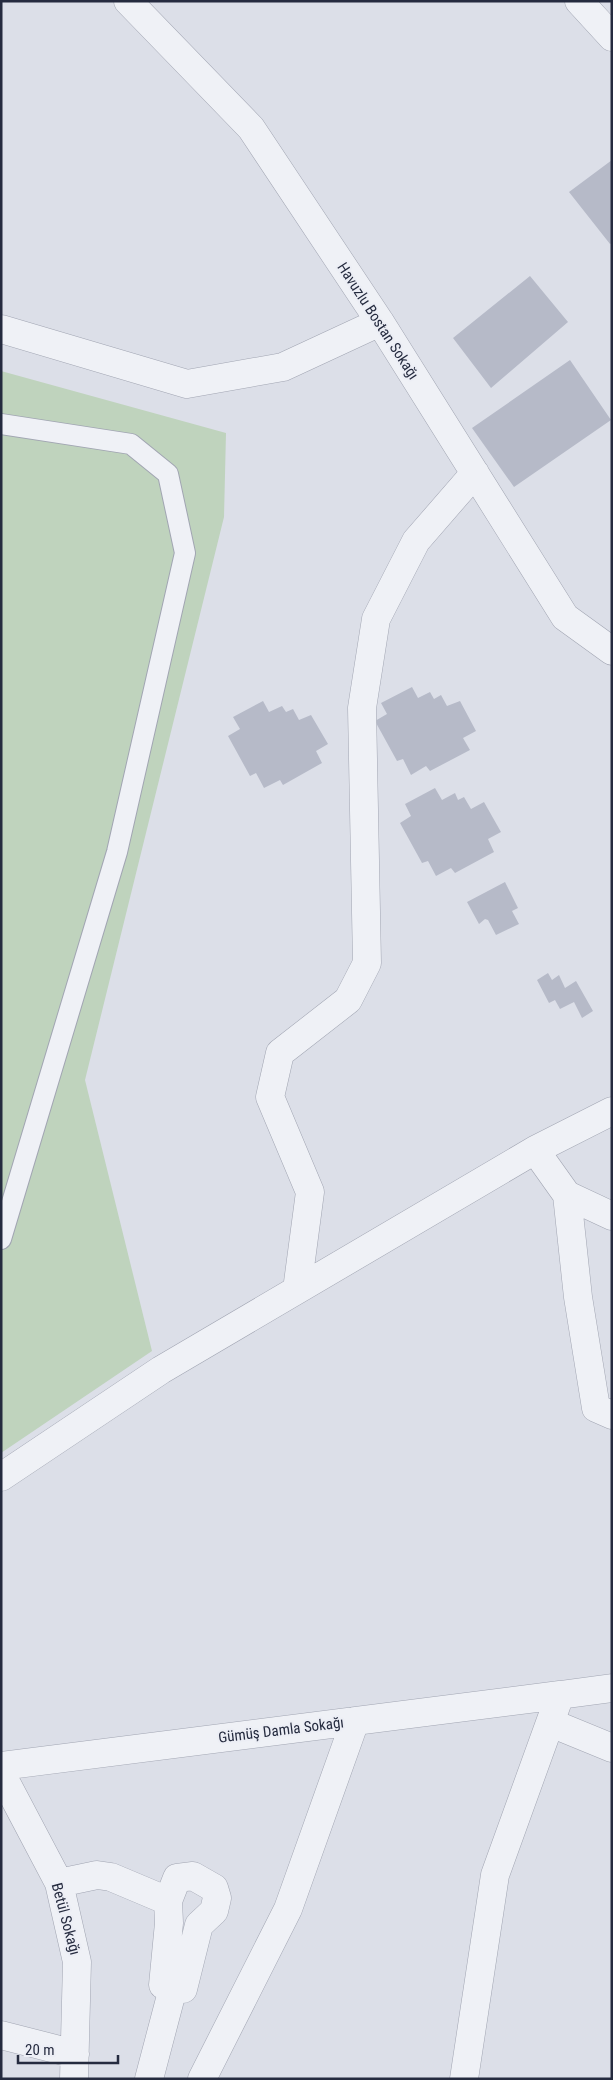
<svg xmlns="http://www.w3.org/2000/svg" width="613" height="2080" viewBox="0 0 613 2080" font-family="'Roboto Condensed',sans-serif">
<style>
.green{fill:#bfd3bd}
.building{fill:#b6bac8}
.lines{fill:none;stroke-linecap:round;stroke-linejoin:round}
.lane-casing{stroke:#a1a5b2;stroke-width:22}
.street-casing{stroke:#a1a5b2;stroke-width:29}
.lane{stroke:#eff1f6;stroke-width:20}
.street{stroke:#eff1f6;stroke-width:28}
.labels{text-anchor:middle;stroke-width:4;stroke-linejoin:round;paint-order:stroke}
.street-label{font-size:15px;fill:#252b3f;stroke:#eceef5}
</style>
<rect width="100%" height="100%" fill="#dcdfe8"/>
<path class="green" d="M1 371 226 433 224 517 85 1080 152 1351 1 1453Z"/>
<path class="building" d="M612 160V243L610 244 569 192Z
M530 276 568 322 491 388 453 338Z
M570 360 611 420 514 487 472 428Z
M412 687 418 698 430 692 434 699 441 695 447 706 460 701 476 731 463 738 470 750 430 771 426 766 411 775 403 759 397 761 375 721 387 714 381 703Z
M263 701 269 712 282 706 286 712 293 709 299 720 311 715 328 744 316 751 322 763 283 785 280 780 264 788 256 773 250 776 228 736 240 729 233 717Z
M435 788 442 800 455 793 458 800 464 797 471 809 484 802 501 832 488 839 494 852 455 873 451 868 436 876 428 861 422 863 400 823 411 816 405 804Z
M505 882 518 908 512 911 519 924 496 935 488 920 485 919 479 924 467 902Z
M548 973 552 980 559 975 565 988 576 981 593 1011 582 1018 574 1002 560 1009 555 1000 549 1003 537 980Z"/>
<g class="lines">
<defs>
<path id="lane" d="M1 424 131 444 168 474 185 553 117 852 1 1239"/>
<path id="street" d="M128 1 251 128 380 322 565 617 612 651
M579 1 612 37
M1 329 187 384 283 367 380 322
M535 1150 567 1195 612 1216
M567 1195 578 1297 596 1408 612 1415
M297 1290 310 1192 270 1097 280 1053 348 1000 367 963 362 708 376 619 416 541 475 473
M1 1477 161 1370 535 1150 612 1111
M551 1723 612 1748
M1 1766 560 1695
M1 1773 59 1883 77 1962 74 2079
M59 1883 97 1875 111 1877 168 1901 177 1878 193 1876 214 1888 217 1898 214 1911 199 1925 183 1989 173 1988 149 2079
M168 1901 169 1923 163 1985 173 1988
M1 2035 75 2054
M202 2079 288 1909 355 1721
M464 2079 495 1875 560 1695 612 1688"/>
</defs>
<use href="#lane" class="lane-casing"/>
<use href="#street" class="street-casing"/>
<use href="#lane" class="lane"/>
<use href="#street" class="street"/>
</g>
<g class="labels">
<g class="street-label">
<text transform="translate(378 321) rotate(57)" y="5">Havuzlu Bostan Sokağı</text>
<text transform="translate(281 1730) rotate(-7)" y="5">Gümüş Damla Sokağı</text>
<text transform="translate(66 1919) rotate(75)" y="5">Betül Sokağı</text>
</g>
</g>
<rect width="613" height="2080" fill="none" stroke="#252b3f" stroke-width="5"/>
<path d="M18 2055v8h100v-8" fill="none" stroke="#252b3f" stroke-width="2.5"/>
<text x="25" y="2055" font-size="15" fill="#252b3f" stroke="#eceef5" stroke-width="4" paint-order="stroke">20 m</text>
</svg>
